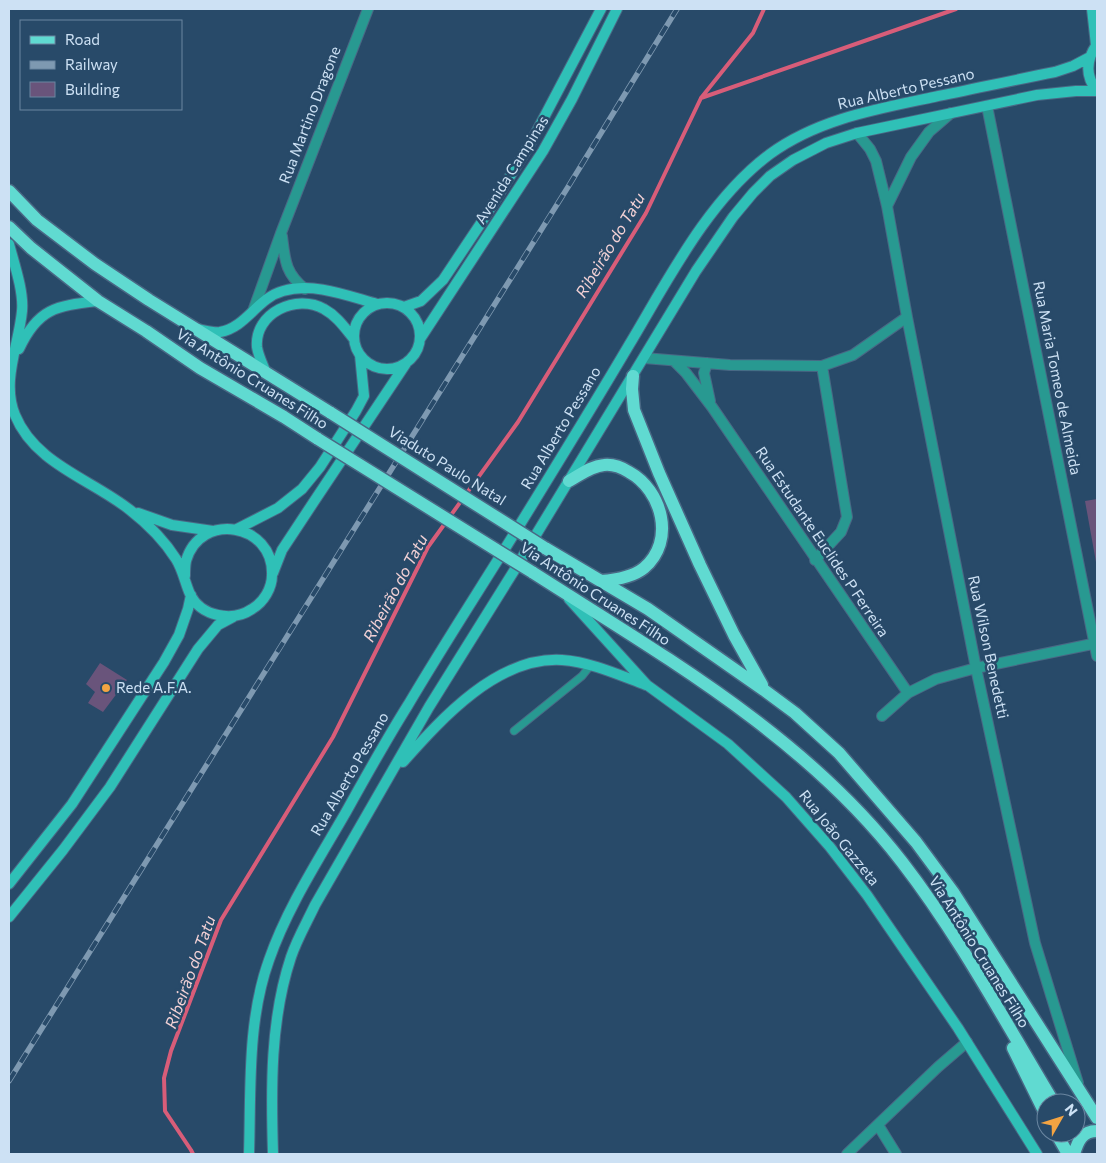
<svg xmlns="http://www.w3.org/2000/svg" width="1106" height="1163" viewBox="0 0 1106 1163" font-family="Commissioner,sans-serif">
<style>
.lines{fill:none;stroke-linecap:round;stroke-linejoin:round}
.stream{stroke:#d85d79;stroke-width:4}
.building{fill:#69547b}
.lane-casing{stroke:#496885;stroke-width:9}
.street-casing{stroke:#496885;stroke-width:12}
.secondary-casing{stroke:#496885;stroke-width:12}
.primary-casing{stroke:#496885;stroke-width:15}
.lane{stroke:#289991;stroke-width:7}
.street{stroke:#289991;stroke-width:10}
.secondary{stroke:#2fc0b7;stroke-width:10}
.primary{stroke:#60dad1;stroke-width:12}
.rail-casing{stroke:#7e99b1;stroke-width:5.5}
.rail{stroke:#284a69;stroke-width:4;stroke-dasharray:11;stroke-linecap:butt}
.primary-bridge-casing{stroke:#496885;stroke-width:15;stroke-linecap:butt}
.primary-bridge{stroke:#60dad1;stroke-width:12}
.poi-dot{fill:#f3a442;stroke:#284a69;stroke-width:2}
.labels{text-anchor:middle;stroke-width:5;stroke-linejoin:round;paint-order:stroke}
.street-label{font-size:15px;fill:#cde1f4;stroke:#284a69}
.poi-label{font-size:15px;fill:#cde1f4;stroke:#284a69;text-anchor:start}
.water-label{font-size:16px;font-style:italic;fill:#f3d2d6;stroke:#284a69}
</style>
<rect width="100%" height="100%" fill="#284a69"/>
<g class="lines">
<path class="stream" d="M701 98 956 9
M193 1154 191 1150 165 1111 164 1078 171 1051 221 920 333 737 428 547 518 422 646 213 701 98 753 33 764 9"/>
</g>
<path class="building" d="M1097 499V562H1096L1085 501Z
M100 663 127 680 103 712 88 703 95 692 86 684Z"/>
<g class="lines">
<defs>
<path id="lane" d="M514 731 582 676 590 666"/>
<path id="street" d="M987 106 1097 656
M857 133 870 149 876 161 887 206 907 317 976 668 1035 943 1078 1083
M887 206 911 157 929 132 951 113
M282 236C285 260 285 273 305 289
M253 311 281 233 368 9
M644 358 730 365 822 366 853 355 907 317
M675 362 686 373 712 407 908 693
M707 363 704 373 710 401
M815 560 841 532 847 517 822 366
M882 716 908 693 936 679 976 668 1097 643
M878 1125 896 1154
M847 1154 938 1067 967 1042"/>
<path id="secondary" d="M1092 9 1096 45
M1097 44C1086 60 1085 76 1097 91
M9 244C14 263 24 292 22 311 19 345 1 381 15 415 35 464 91 479 130 510 148 524 164 540 176 559 183 570 185 583 190 594 201 617 233 622 252 609 264 602 272 588 272 575 274 523 200 511 186 561 185 566 185 571 185 576
M354 336a33 33 0 1 1 66 0a33 33 0 1 1-66 0Z
M404 307 421 301 443 280 481 223 530 144 601 9
M197 329C204 330 213 333 220 332 247 327 257 298 283 291 314 282 348 296 377 304
M420 339 543 151 572 99 617 9
M19 349C38 308 56 306 98 301
M266 373C263 365 258 355 257 347 254 313 297 293 324 309 337 316 345 328 354 339
M138 513 172 525 213 531
M237 529 278 508 302 489 320 467 356 411 364 396 360 355
M273 573 282 550 313 503 407 362
M569 599 647 685 728 744 786 797 830 847 867 895 958 1028 1037 1154
M403 762C442 718 498 656 562 660 591 662 619 675 646 685
M9 884 72 804 164 662 179 635 188 609 191 595
M9 917 63 850 110 787 198 649 218 625 233 617
M249 1154C251 1090 247 1021 269 960 287 908 319 859 346 812 366 776 386 740 408 705 444 644 482 586 519 526 556 466 593 406 629 345 668 280 708 200 770 154 818 119 877 109 934 97 974 89 1014 80 1055 72L1073 66 1090 57
M273 1154C271 1089 270 1020 291 957 297 939 307 922 315 905L429 707 517 566 696 271 733 217 753 193 770 176 793 160 826 143 857 133 1037 95 1076 91H1097"/>
<path id="primary" d="M9 191 37 220 95 264 149 300 331 413
M9 227 31 248 98 301 146 331 200 368 284 417 318 439
M633 376 632 389 634 410 659 473 700 565 734 635 762 685
M569 481C580 475 591 466 604 465 613 464 621 467 629 472 662 490 676 541 644 568 633 577 614 580 601 581
M545 548 648 609 764 690 795 713 839 753 916 842 953 892 1097 1118
M532 572C663 656 805 736 902 862 960 937 1005 1022 1054 1103
M1013 1048 1046 1115
M1056 1133 1068 1154
M1074 1154C1078 1141 1082 1131 1097 1131"/>
</defs>
<use href="#lane" class="lane-casing"/>
<use href="#street" class="street-casing"/>
<use href="#secondary" class="secondary-casing"/>
<use href="#primary" class="primary-casing"/>
<use href="#lane" class="lane"/>
<use href="#street" class="street"/>
<use href="#secondary" class="secondary"/>
<use href="#primary" class="primary"/>
<defs>
<path id="rail" d="M9 1081 568 187 677 9"/>
</defs>
<use href="#rail" class="rail-casing"/>
<use href="#rail" class="rail"/>
<defs>
<path id="primary-bridge" d="M331 413 545 548
M318 439 532 572"/>
</defs>
<use href="#primary-bridge" class="primary-bridge-casing"/>
<use href="#primary-bridge" class="primary-bridge"/>
</g>
<circle class="poi-dot" cx="106" cy="688" r="5"/>
<g class="labels">
<g class="street-label">
<text transform="translate(906 89) rotate(-13)" y="5">Rua Alberto Pessano</text>
<text transform="translate(310 115) rotate(-69)" y="5">Rua Martino Dragone</text>
<text transform="translate(512 170) rotate(-58)" y="5">Avenida Campinas</text>
<text transform="translate(1057 378) rotate(79)" y="5">Rua Maria Tomeo de Almeida</text>
<text transform="translate(252 379) rotate(32)" y="5">Via Antônio Cruanes Filho</text>
<text transform="translate(561 428) rotate(-59)" y="5">Rua Alberto Pessano</text>
<text transform="translate(447 466) rotate(32)" y="5">Viaduto Paulo Natal</text>
<text transform="translate(822 542) rotate(56)" y="5">Rua Estudante Euclides P Ferreira</text>
<text transform="translate(595 594) rotate(33)" y="5">Via Antônio Cruanes Filho</text>
<text transform="translate(988 647) rotate(78)" y="5">Rua Wilson Benedetti</text>
<text transform="translate(350 774) rotate(-60)" y="5">Rua Alberto Pessano</text>
<text transform="translate(839 838) rotate(51)" y="5">Rua João Gazzeta</text>
<text transform="translate(979 952) rotate(58)" y="5">Via Antônio Cruanes Filho</text>
</g>
<g class="poi-label">
<text x="116" y="693">Rede A.F.A.</text>
</g>
<g class="water-label">
<text transform="translate(610 245) rotate(-59)" y="6">Ribeirão do Tatu</text>
<text transform="translate(395 588) rotate(-62)" y="6">Ribeirão do Tatu</text>
<text transform="translate(190 972) rotate(-70)" y="6">Ribeirão do Tatu</text>
</g>
</g>
<rect width="1106" height="1163" fill="none" stroke="#cde1f4" stroke-width="20"/>
<rect x="20" y="20" width="162" height="90" fill="#284a69" stroke="#6a86a1"/>
<rect x="30" y="36" width="25" height="8" fill="#60dad1" stroke="#6a86a1"/>
<text x="65" y="45" font-size="15" fill="#cde1f4">Road</text>
<rect x="30" y="61" width="25" height="8" fill="#7e99b1" stroke="#6a86a1"/>
<text x="65" y="70" font-size="15" fill="#cde1f4">Railway</text>
<rect x="30" y="82" width="25" height="15" fill="#69547b" stroke="#6a86a1"/>
<text x="65" y="95" font-size="15" fill="#cde1f4">Building</text>
<g transform="translate(1061 1118) rotate(51)"><circle r="24" fill="#284a69" stroke="#6a86a1"/>
<path d="M0-4L9 19L0 12L-9 19Z" fill="#f3a442"/>
<text y="-8" font-size="14" font-weight="bold" text-anchor="middle" fill="#cde1f4">N</text>
</g>
</svg>
